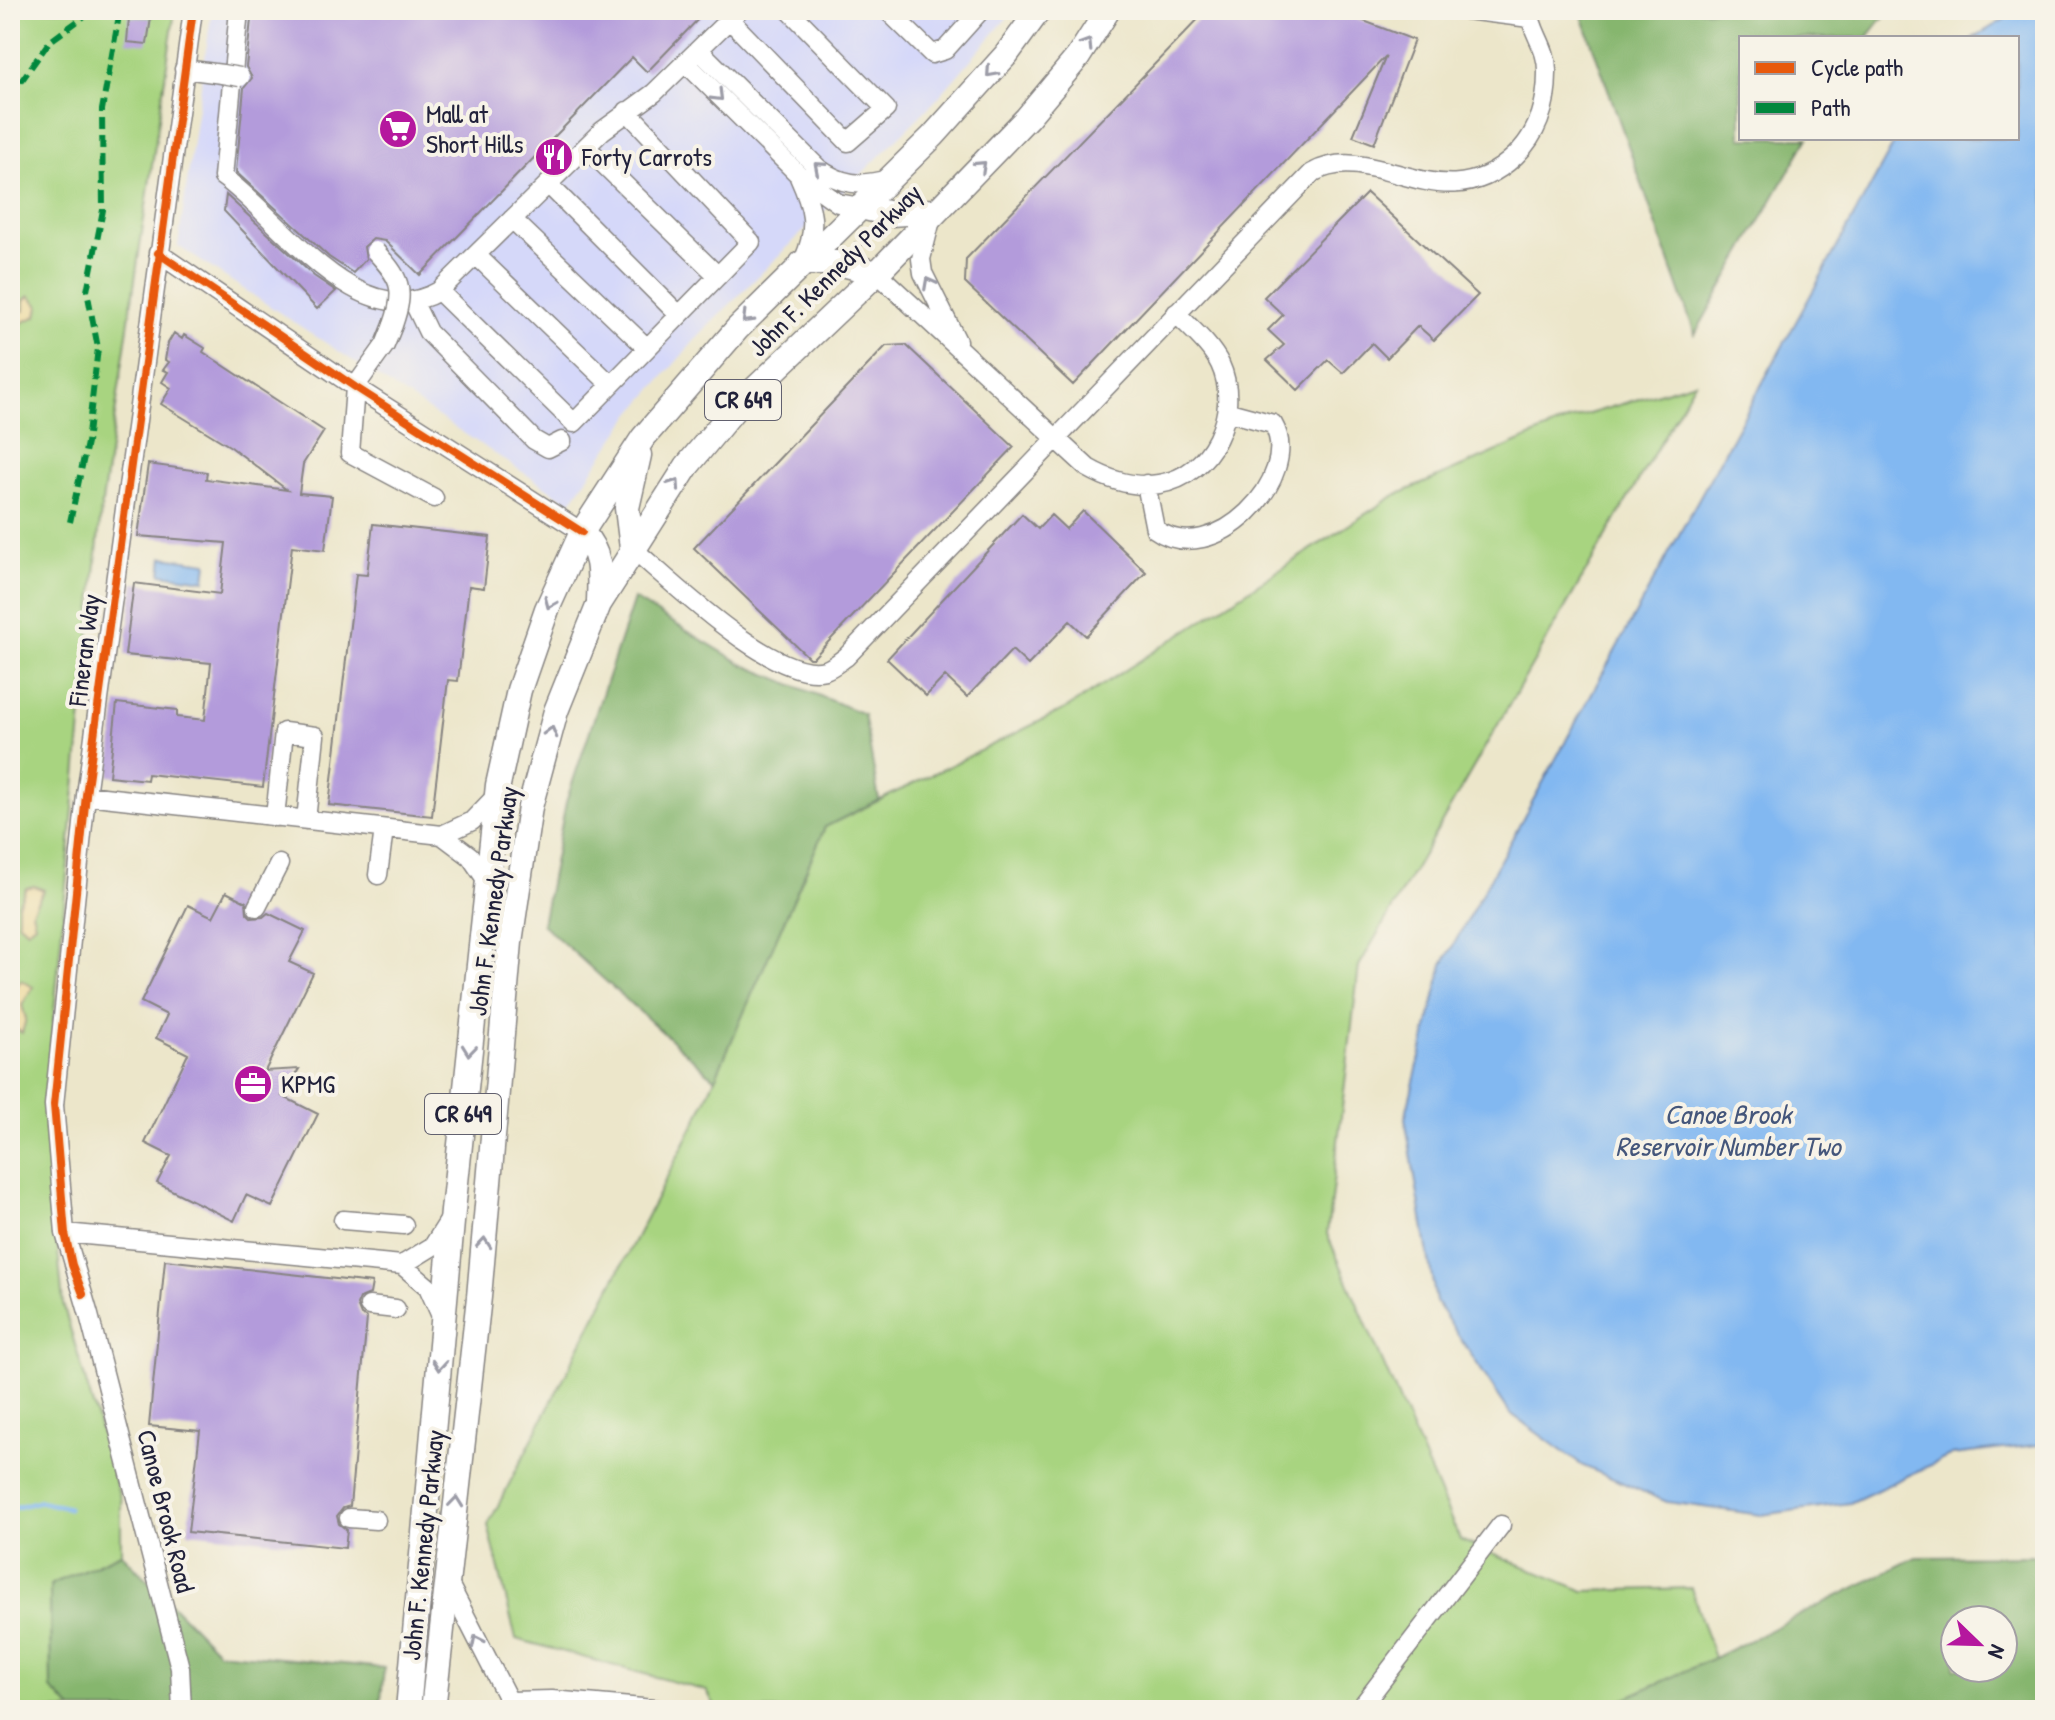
<svg xmlns="http://www.w3.org/2000/svg" width="2055" height="1720" viewBox="0 0 2055 1720" font-family="'Patrick Hand',sans-serif">
<style>
.built{fill:#d5d8f9}
.green{fill:#a8d480;stroke:#657b5e;stroke-width:2}
.forest{fill:#86b66e;stroke:#546c54;stroke-width:2;fill-rule:evenodd}
.sand{fill:#eeda9e;stroke:#887e6c;stroke-width:2}
.water{fill:#82b8f1;stroke:#526d96;stroke-width:2}
.lines{fill:none;stroke-linecap:round;stroke-linejoin:round}
.stream{stroke:#82b8f1;stroke-width:5}
.building{fill:#b39bdb}
.minor-casing{stroke:#878482;stroke-width:21}
.major-casing{stroke:#878482;stroke-width:27}
.path{stroke:#878482;stroke-width:3;stroke-dasharray:2 6;stroke-linecap:butt}
.minor{stroke:#fff;stroke-width:18}
.major{stroke:#fff;stroke-width:24}
.minor-bridge-casing{stroke:#878482;stroke-width:21;stroke-linecap:butt}
.minor-bridge{stroke:#fff;stroke-width:18}
.quiet{stroke:#00873e;stroke-width:6;stroke-dasharray:12 6;stroke-linecap:butt}
.cycleway-casing{stroke:#f7f3e8;stroke-width:13}
.cycleway{stroke:#e8590c;stroke-width:8}
.oneway{stroke:#9c9ca7}
.labels{text-anchor:middle;stroke-width:8;stroke-linejoin:round;paint-order:stroke}
.shield{fill:#f7f3e8;stroke:#62616f;stroke-width:2}
.shield-label{font-size:24px;font-weight:bold;fill:#22223b}
.poi-label{font-size:26px;fill:#22223b;stroke:#f7f3e8;text-anchor:start}
.street-label{font-size:26px;fill:#22223b;stroke:#f7f3e8}
.water-label{font-size:28px;font-style:italic;fill:#44567b;stroke:#f7f3e8}
</style>
<rect width="100%" height="100%" fill="#f7f3e8"/>
<filter id="ink" filterUnits="userSpaceOnUse"><feTurbulence type="fractalNoise" baseFrequency=".0125" numOctaves="2"/><feDisplacementMap in="SourceGraphic" scale="16" xChannelSelector="R" yChannelSelector="G"/><feConvolveMatrix kernelMatrix="1 2 1 2 8 2 1 2 1" color-interpolation-filters="sRGB"/></filter>
<filter id="wash" filterUnits="userSpaceOnUse"><feTurbulence type="fractalNoise" baseFrequency=".006" numOctaves="4" result="noise"/><feDisplacementMap in="SourceGraphic" scale="32" xChannelSelector="R" yChannelSelector="G"/><feGaussianBlur stdDeviation="1.8" result="paint"/><feColorMatrix in="noise" values="0 0 0 0 0 0 0 0 0 0 0 0 0 0 0 0 0 1.4 0 .05"/><feComposite in="paint" operator="in"/></filter>
<g filter="url(#wash)">
<rect width="100%" height="100%" fill="#ece6ca"/>
<path class="built" d="M212 10H1014L936 100 703 331 632 413 570 503 178 246Z"/>
<path class="green" d="M10 10H175L101 509 45 1110 63 1304 121 1501V1553L50 1585 51 1688 73 1710H10Z
M1695 382 1359 966 1327 1234 1460 1540 1584 1591 1691 1588 1714 1658 1599 1710H717L707 1691 516 1639 488 1525 698 1117 825 827 1067 708 1392 497 1569 420Z"/>
<path class="forest" d="M1580 10H1889L1867 38H1741V138H1808L1695 334Z
M634 599 744 665 864 714 879 800 825 827 715 1079 542 924 566 802Z
M121 1553 218 1652 384 1668 380 1710H73L51 1689 50 1585Z
M2045 1556V1710H1599L1714 1658 1916 1557ZM1955 1620H2003V1668H1955Z"/>
<path class="sand" d="M30 296 39 306 37 316 23 322 15 333 10 331V299H16L18 309 24 311V300Z
M34 886 44 890 32 911 35 924 27 930 18 922V904L26 888Z
M21 980 33 987 22 1005 26 1019 22 1033 10 1025V996Z"/>
<path class="water" d="M2020 10H2045V1444L1952 1455 1850 1503 1761 1515 1667 1502 1581 1465 1510 1413 1436 1302 1405 1118 1443 964 1897 138H2017V38H1973Z
M163 557 207 563 205 580 161 574Z"/>
<g class="lines">
<path class="stream" d="M10 1509 39 1501 68 1508"/>
</g>
<g id="blocks">
<path class="building" d="M252 10H707L647 72 632 57 420 275 385 241 373 239 364 247 366 259 353 273 329 257 236 172 244 88 252 78 246 67Z
M1207 10H1335L1414 40 1374 144 1353 136 1386 56 1073 385 965 283 966 259Z
M129 17 151 18 147 44 127 42Z
M1367 193 1478 295 1434 340 1418 326 1387 358 1372 343 1343 373 1328 360 1298 390 1267 360 1284 345 1268 330 1283 315 1264 297Z
M226 195 314 276 336 291 317 309 224 211Z
M174 333 182 339 184 335 205 348 203 352 324 431 303 464 299 493 332 496 325 550 292 546 263 787 148 774 147 780 109 776 117 703 177 710V717L205 720 211 663 125 655 134 583 220 594 226 543 138 536 148 464 207 472 206 479 287 490 231 447 161 404 171 388 162 382 168 372 163 370 169 362 165 360 168 343Z
M906 345 1014 447 813 658H809L694 548 886 346Z
M1083 511 1146 572 1086 636 1070 621 1028 665 1012 650 967 697 945 676 926 696 887 659 1022 514 1038 529 1051 515 1066 529Z
M373 524 490 537 484 588 469 586 458 681 448 680 432 816 329 805 356 574 367 575Z
M226 892 246 902 247 913 252 918 263 917 268 913 305 931 289 962 313 973 265 1071 299 1069 282 1096 318 1114 272 1207 246 1195 234 1221 157 1183 171 1156 145 1143 188 1054 156 1038 167 1015 141 1002 188 905 213 917Z
M165 1260 372 1283 370 1294 360 1298 357 1305 361 1315 367 1318 350 1506 343 1508 337 1516 339 1524 347 1530 345 1548 188 1532 200 1431 149 1426Z"/>
</g>
</g>
<g filter="url(#ink)">
<use href="#blocks" fill-opacity="0" stroke="#878482" stroke-width="2"/>
<g class="lines">
<defs>
<path id="minor" d="M239 10 223 177C280 217 358 338 439 291
M887 10 932 54 945 50 981 10
M1466 10 1530 18
M729 19 848 142 886 109 789 10
M699 50 818 168C841 185 861 187 888 179
M686 63 798 174 838 203 861 207
M184 69 222 74
M627 111 751 242 574 423 439 291 602 131 654 93 739 10
M586 147 718 276
M799 177C813 208 818 227 804 259
M548 184 679 315
M512 219 647 348
M931 220 921 259 923 273 957 341
M158 253 355 387 582 532
M476 255 611 385
M877 273 1088 468C1109 480 1133 488 1159 484 1212 476 1242 411 1220 364 1210 344 1191 329 1176 313
M414 303 428 332 534 440 548 448 562 441
M393 325 385 345 355 387 350 453 434 498
M1146 484 1155 529C1214 572 1304 476 1273 424L1229 412
M632 548C671 581 775 683 825 670 832 668 840 661 846 657L1312 173C1375 138 1442 225 1515 156 1538 134 1547 105 1547 73 1548 47 1531 33 1529 10
M86 795 442 835 472 821 497 795
M275 817 284 732 315 736 306 820
M442 835 470 856 487 881
M378 875 384 829
M257 907 279 864
M343 1220 404 1225
M65 1233 402 1265 428 1287 441 1316
M402 1265 433 1246 450 1219
M369 1306 396 1309
M349 1518 376 1520
M447 1580 509 1701 508 1710
M509 1701 552 1700 665 1710
M182 1710 180 1668 89 1315 65 1233 54 1105 86 795 193 10
M1359 1710 1501 1525"/>
<path id="major" d="M861 207 891 214 933 211
M802 263H838L877 273
M582 532C602 554 600 573 599 601
M632 548 627 508 639 455
M408 1710 453 1211 498 785 519 690 547 609 582 532 643 438 737 329 933 136 1006 55 1039 10
M433 1710 479 1297 510 942 530 807 556 711 599 604 687 466 735 408 877 273 1027 118 1078 57 1108 10"/>
</defs>
<use href="#minor" class="minor-casing"/>
<use href="#major" class="major-casing"/>
<path class="path" d="M854 243 874 246"/>
<use href="#minor" class="minor"/>
<use href="#major" class="major"/>
<defs>
<path id="minor-bridge" d="M222 74 240 77
M375 251C400 278 406 288 393 325"/>
</defs>
<use href="#minor-bridge" class="minor-bridge-casing"/>
<use href="#minor-bridge" class="minor-bridge"/>
<path class="quiet" d="M10 97 49 42 93 10
M70 522 87 443 98 348 87 291 103 210 102 110 120 10"/>
<defs>
<path id="cycleway" d="M158 253 355 387 582 532
M83 1294 72 1265 65 1233 54 1105 86 795 193 10"/>
</defs>
<use href="#cycleway" class="cycleway-casing"/>
<use href="#cycleway" class="cycleway"/>
</g>
<defs><path id="oneway-chevron" d="M-2-3.5L2.5 0L-2 3.5" fill="none" stroke-width="1.6" stroke-linecap="round" stroke-linejoin="round" transform="scale(2)"/></defs>
<g class="oneway">
<use href="#oneway-chevron" transform="translate(1087 44) rotate(-58)"/>
<use href="#oneway-chevron" transform="translate(991 72) rotate(132)"/>
<use href="#oneway-chevron" transform="translate(718 96) rotate(45)"/>
<use href="#oneway-chevron" transform="translate(981 166) rotate(-43)"/>
<use href="#oneway-chevron" transform="translate(819 167) rotate(-139)"/>
<use href="#oneway-chevron" transform="translate(929 283) rotate(-118)"/>
<use href="#oneway-chevron" transform="translate(747 318) rotate(135)"/>
<use href="#oneway-chevron" transform="translate(675 484) rotate(-56)"/>
<use href="#oneway-chevron" transform="translate(550 603) rotate(113)"/>
<use href="#oneway-chevron" transform="translate(551 732) rotate(-75)"/>
<use href="#oneway-chevron" transform="translate(469 1050) rotate(96)"/>
<use href="#oneway-chevron" transform="translate(484 1243) rotate(-85)"/>
<use href="#oneway-chevron" transform="translate(439 1365) rotate(95)"/>
<use href="#oneway-chevron" transform="translate(456 1502) rotate(-84)"/>
<use href="#oneway-chevron" transform="translate(477 1641) rotate(-116)"/>
</g>
</g>
<defs>
<symbol id="supermarket-disc" viewBox="-11 -11 22 22"><circle r="9.5" fill="#b5179e" stroke="#f7f3e8"/><path d="M-6-5.5h2.5l.6 2H6L4.5 2H-2.5L-4.4-4H-6ZM-1.5 3.2a1.3 1.3 0 1 0 .1 0ZM3 3.2a1.3 1.3 0 1 0 .1 0Z" fill="#fff"/></symbol>
<symbol id="restaurant-disc" viewBox="-11 -11 22 22"><circle r="9.5" fill="#b5179e" stroke="#f7f3e8"/><path d="M-5-6h1v4h1v-4h1v4h1v-4h1v5L-1.5 .5V6h-2V.5L-5-1ZM5-6V6H3V1.5H1.5Q1.5-4 5-6Z" fill="#fff"/></symbol>
<symbol id="office-disc" viewBox="-11 -11 22 22"><circle r="9.5" fill="#b5179e" stroke="#f7f3e8"/><path d="M-6-3h4V-5.5h4V-3h4V5H-6ZM-1-4.5V-3h2v-1.5ZM-6 0V1H6V0Z" fill="#fff"/></symbol>
</defs>
<g fill-rule="evenodd">
<use href="#supermarket-disc" x="376" y="107" width="44" height="44"/>
<use href="#restaurant-disc" x="532" y="135" width="44" height="44"/>
<use href="#office-disc" x="231" y="1062" width="44" height="44"/>
</g>
<g class="labels">
<g class="shield">
<rect x="705" y="380" width="76" height="40" rx="6"/>
<rect x="425" y="1094" width="76" height="40" rx="6"/>
</g>
<g class="shield-label">
<text x="743" y="408">CR 649</text>
<text x="463" y="1122">CR 649</text>
</g>
<g class="poi-label">
<text x="426" y="123">Mall at<tspan x="426" dy="30">Short Hills</tspan></text>
<text x="582" y="166">Forty Carrots</text>
<text x="281" y="1093">KPMG</text>
</g>
<g class="street-label">
<text transform="translate(835 270) rotate(-45)" y="9">John F. Kennedy Parkway</text>
<text transform="translate(84 650) rotate(-83)" y="9">Fineran Way</text>
<text transform="translate(493 901) rotate(-82)" y="9">John F. Kennedy Parkway</text>
<text transform="translate(166 1511) rotate(76)" y="9">Canoe Brook Road</text>
<text transform="translate(423 1545) rotate(-84)" y="9">John F. Kennedy Parkway</text>
</g>
<g class="water-label">
<text x="1728" y="1124">Canoe Brook<tspan x="1728" dy="32">Reservoir Number Two</tspan></text>
</g>
</g>
<rect width="2055" height="1720" fill="none" stroke="#f7f3e8" stroke-width="40"/>
<rect x="1739" y="36" width="280" height="104" fill="#f7f3e8" stroke="#a29fa3" stroke-width="2"/>
<rect x="1755" y="62" width="40" height="12" fill="#e8590c" stroke="#a29fa3" stroke-width="2"/>
<text x="1811" y="76" font-size="24" fill="#22223b">Cycle path</text>
<rect x="1755" y="102" width="40" height="12" fill="#00873e" stroke="#a29fa3" stroke-width="2"/>
<text x="1811" y="116" font-size="24" fill="#22223b">Path</text>
<g transform="translate(1979 1644) rotate(113)"><circle r="38" fill="#f7f3e8" stroke="#a29fa3" stroke-width="2"/>
<path d="M0-6L14 30L0 20L-14 30Z" fill="#b5179e"/>
<text y="-12" font-size="22" font-weight="bold" text-anchor="middle" fill="#22223b">N</text>
</g>
</svg>
